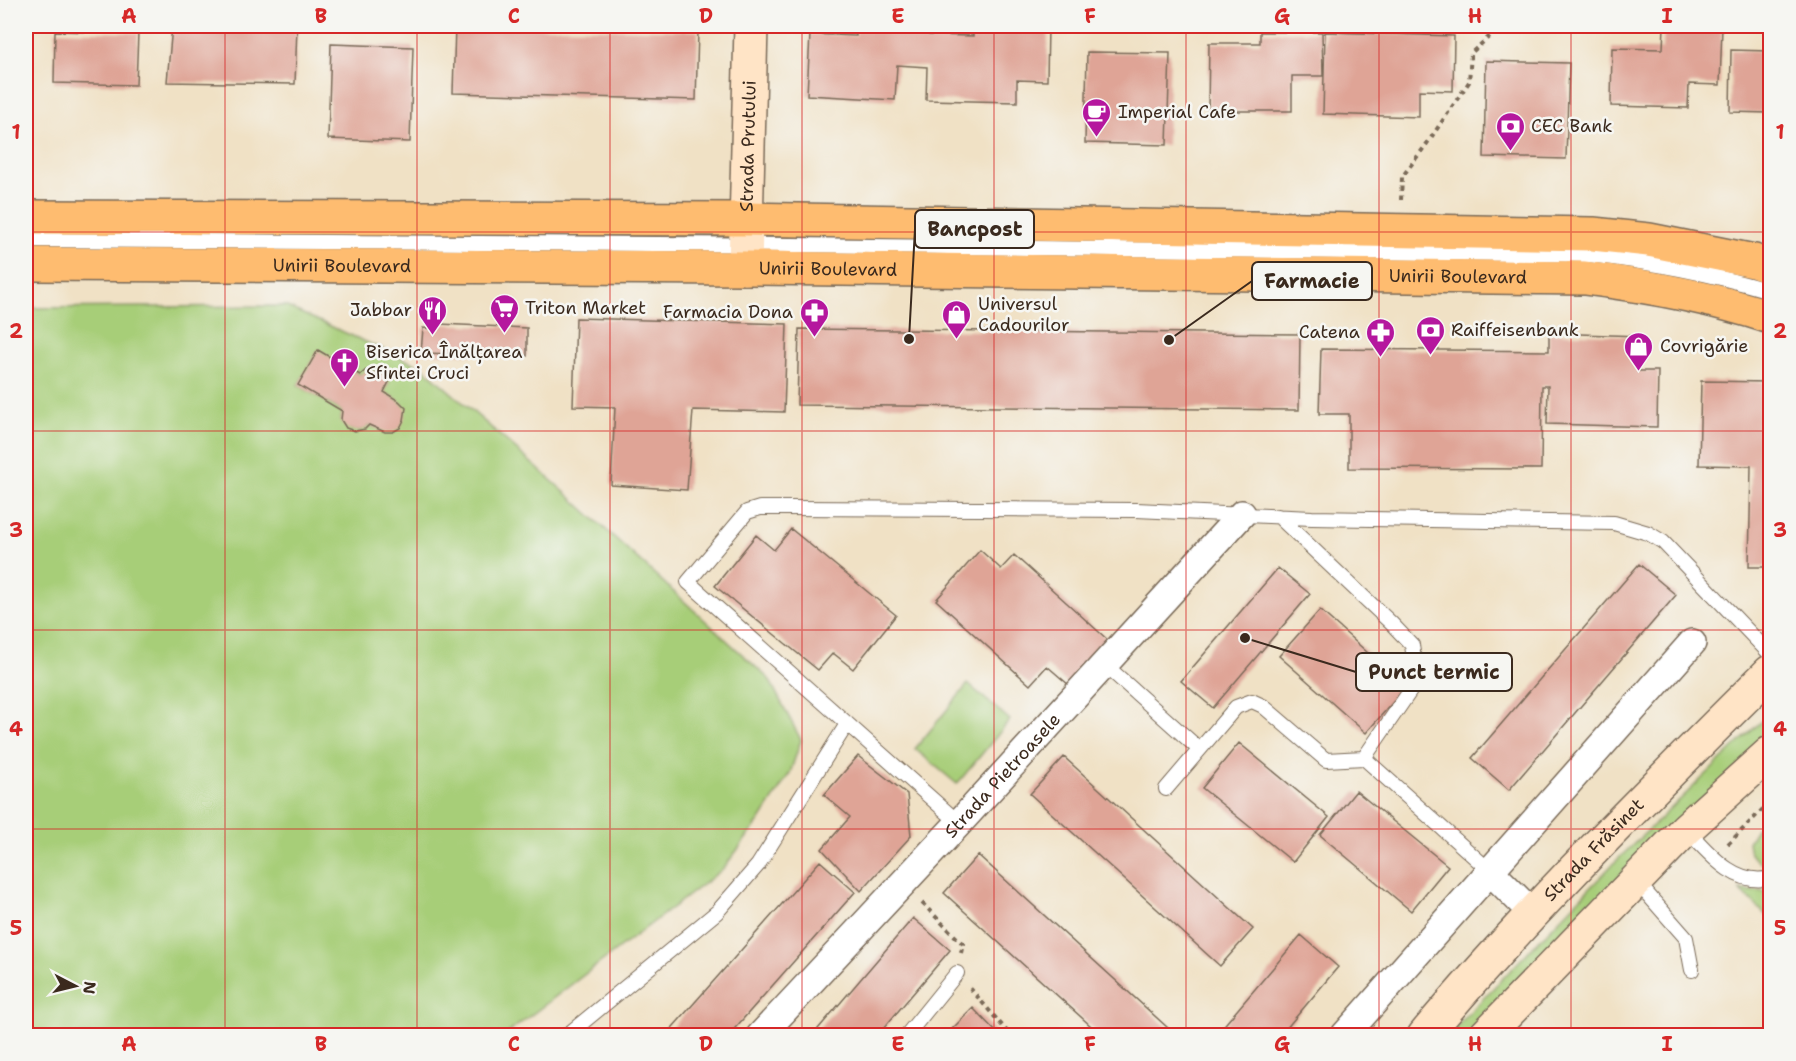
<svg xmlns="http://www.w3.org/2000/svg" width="1796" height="1061" viewBox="0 0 1796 1061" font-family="'Shantell Sans',sans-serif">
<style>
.green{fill:#a7ce78;stroke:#717c4b;stroke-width:1.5;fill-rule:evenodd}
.building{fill:#dfa496}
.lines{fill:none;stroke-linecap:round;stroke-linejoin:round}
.lane-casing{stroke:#7a6a58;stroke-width:16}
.street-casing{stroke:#7a6a58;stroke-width:30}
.secondary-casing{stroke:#7a6a58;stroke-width:36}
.primary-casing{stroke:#7a6a58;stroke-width:36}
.path{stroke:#7a6a58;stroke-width:4;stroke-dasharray:4.5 4.5;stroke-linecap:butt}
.lane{stroke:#fff;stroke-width:14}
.street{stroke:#fff;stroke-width:27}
.secondary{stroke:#ffe4c6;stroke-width:33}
.primary{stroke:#febc70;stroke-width:33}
.grid{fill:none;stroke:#d62828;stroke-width:1.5;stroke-opacity:0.55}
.labels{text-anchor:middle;stroke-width:5;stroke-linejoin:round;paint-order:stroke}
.poi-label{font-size:18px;fill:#3b2a1e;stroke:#f6f6f2;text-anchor:start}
.street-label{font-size:18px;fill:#3b2a1e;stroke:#f6f6f2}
.leader{fill:none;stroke:#3b2a1e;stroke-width:2}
.callout-dot{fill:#3b2a1e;stroke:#f6f6f2;stroke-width:2}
.callout{fill:#f6f6f2;stroke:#3b2a1e;stroke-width:2}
.callout-label{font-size:20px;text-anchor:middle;font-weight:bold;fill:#3b2a1e}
.neatline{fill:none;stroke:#d62828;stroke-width:2}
.grid-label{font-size:20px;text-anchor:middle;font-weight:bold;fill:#d62828}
</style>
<rect width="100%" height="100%" fill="#f6f6f2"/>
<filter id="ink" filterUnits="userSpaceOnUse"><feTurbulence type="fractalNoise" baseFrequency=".0167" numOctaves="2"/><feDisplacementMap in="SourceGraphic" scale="12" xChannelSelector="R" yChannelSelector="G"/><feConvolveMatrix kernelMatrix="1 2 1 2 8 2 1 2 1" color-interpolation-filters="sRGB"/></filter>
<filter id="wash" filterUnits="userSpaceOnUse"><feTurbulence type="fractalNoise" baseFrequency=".008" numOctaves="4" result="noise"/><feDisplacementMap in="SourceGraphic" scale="24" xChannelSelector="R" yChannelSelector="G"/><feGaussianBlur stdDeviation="1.35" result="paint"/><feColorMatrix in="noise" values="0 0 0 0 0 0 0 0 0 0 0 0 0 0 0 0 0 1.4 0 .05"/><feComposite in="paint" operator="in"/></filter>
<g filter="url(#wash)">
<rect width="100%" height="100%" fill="#f0e1c5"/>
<path class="green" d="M285 306 422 367 568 495 769 679 801 740 790 773 760 820 723 869 505 1035H26V308ZM318 351 360 375 367 370 384 374 389 382 384 392 399 401 405 408C403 436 391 434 369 425 359 435 348 431 341 420L342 411 298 385Z
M968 684 1010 720 957 784 915 749Z
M1770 713V737L1623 879 1472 1035 1447 1036 1612 865Z
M1770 815V860L1760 863 1750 854 1748 842 1756 829Z
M1740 890 1770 892V919Z"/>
<g id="blocks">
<path class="building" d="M172 26H297L295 84 167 82Z
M455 26 698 31 696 100 453 93Z
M856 26H929V35L973 36V26H1048L1047 81 1017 80V102L926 100 927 67 897 65 895 100 807 95 810 34 856 36Z
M1664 26 1722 27 1720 85 1689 84 1688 108 1611 106 1612 48 1663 49Z
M55 31 138 33 136 85 54 83Z
M1260 32H1322L1323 76H1292V111H1208L1209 43H1260Z
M1325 32 1454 36 1453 91 1419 90V117L1323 114Z
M331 44 413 47 410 142 328 139Z
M1731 50 1770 51V113L1730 112Z
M1087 52 1170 53 1167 145 1085 143Z
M1486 61 1569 63 1566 159 1484 157Z
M576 318 787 324 784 412 693 410 687 490 611 485 615 407 573 406Z
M439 324 527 328V356L421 353 423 328 439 329Z
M799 329 1300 334 1299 410 797 405Z
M1549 333 1640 336 1639 371H1658L1657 427 1547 424 1548 386H1542L1541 469 1349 468V414H1319L1321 349 1549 351Z
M318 350 360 375 366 370 384 374 389 382 384 392 399 401 406 408 404 420 400 428 393 432H385L369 425 365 429 355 431 346 428 341 420 342 411 298 385Z
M1701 381 1770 382V567H1749L1751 466 1699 465Z
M791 529 896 615 853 669 833 653 818 670 715 586 756 535 774 550Z
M980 550 1001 569 1014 555 1109 641 1069 685 1047 666 1030 685 936 600Z
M1639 564 1676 595 1509 790 1472 758Z
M1278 568 1310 594 1213 708 1181 681Z
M1320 610 1406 687 1366 733 1279 656Z
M1239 743 1329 817 1293 862 1202 788Z
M858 756 907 794 911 836 861 891 822 849 850 817 824 795Z
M1064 757 1253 929 1220 966 1030 794Z
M1356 791 1448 866 1411 911 1320 835Z
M978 855 1168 1028 1160 1036H1102L944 893Z
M820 861 855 892 728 1036H665Z
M913 918 950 950 877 1036H812Z
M1301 935 1338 967 1280 1036H1215Z
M973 1008 1000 1036H945Z"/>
</g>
</g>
<g filter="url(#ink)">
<use href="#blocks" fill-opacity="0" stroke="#7a6a58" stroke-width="1.5"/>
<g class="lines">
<defs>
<path id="lane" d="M26 240 792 245 1588 255C1651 262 1709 273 1770 291
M1278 516 1391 623 1412 645 1417 681 1364 758
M1104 664 1199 749
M1166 789 1236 707 1252 701 1263 706 1326 760 1364 758 1490 871
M959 823 688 582 747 512 760 508H788L1136 510 1312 518 1614 523 1648 533 1663 542 1770 654
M1686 829C1708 852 1734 887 1770 878
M1636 881 1686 938 1692 970
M566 1036 717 912 758 865 847 724
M906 1036 957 973"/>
<g id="street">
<path d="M1490 871 1533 914"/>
<path id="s1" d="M760 1036 959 823 1242 514"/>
<path d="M1344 1036 1692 643"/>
</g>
<g id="secondary">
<path id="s2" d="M745 268 751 26"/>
<path id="s3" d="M1424 1036C1532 907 1652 790 1770 672"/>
<path d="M1485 1036 1686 829 1770 753"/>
</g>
<g id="primary">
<path d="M26 217 747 219 1593 234 1649 240 1754 261 1770 267"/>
<path id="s4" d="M26 264 745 268 1585 278C1648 286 1710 297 1770 317"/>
</g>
</defs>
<use href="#lane" class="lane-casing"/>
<use href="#street" class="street-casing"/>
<use href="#secondary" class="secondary-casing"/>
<use href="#primary" class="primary-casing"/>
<path class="path" d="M1401 200 1402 177 1426 145 1469 82 1471 53 1501 26
M1728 844 1770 802
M922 903 963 944 961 953
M970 988 1011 1036"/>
<use href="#lane" class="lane"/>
<use href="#street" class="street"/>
<use href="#secondary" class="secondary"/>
<use href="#primary" class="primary"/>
</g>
</g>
<path class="grid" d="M225 26V1036M417 26V1036M610 26V1036M802 26V1036M994 26V1036M1186 26V1036M1379 26V1036M1571 26V1036M26 232H1770M26 431H1770M26 630H1770M26 829H1770"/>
<defs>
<symbol id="cafe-pin" viewBox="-11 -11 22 30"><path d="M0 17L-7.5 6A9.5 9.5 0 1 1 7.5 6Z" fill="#b5179e" stroke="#f6f6f2"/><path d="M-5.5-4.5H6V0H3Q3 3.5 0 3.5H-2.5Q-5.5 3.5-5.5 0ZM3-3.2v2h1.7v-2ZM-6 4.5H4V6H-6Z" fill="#fff"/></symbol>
<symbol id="bank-pin" viewBox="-11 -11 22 30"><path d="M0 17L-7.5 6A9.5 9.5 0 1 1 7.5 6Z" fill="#b5179e" stroke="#f6f6f2"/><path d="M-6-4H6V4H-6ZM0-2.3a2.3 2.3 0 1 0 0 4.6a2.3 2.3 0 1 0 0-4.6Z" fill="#fff"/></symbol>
<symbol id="supermarket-pin" viewBox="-11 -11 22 30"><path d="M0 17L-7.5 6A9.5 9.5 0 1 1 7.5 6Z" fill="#b5179e" stroke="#f6f6f2"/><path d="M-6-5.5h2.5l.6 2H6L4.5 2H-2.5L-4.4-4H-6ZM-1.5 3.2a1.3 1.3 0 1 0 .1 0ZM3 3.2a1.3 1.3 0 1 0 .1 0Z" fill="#fff"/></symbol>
<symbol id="restaurant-pin" viewBox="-11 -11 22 30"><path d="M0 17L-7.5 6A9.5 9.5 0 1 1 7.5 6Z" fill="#b5179e" stroke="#f6f6f2"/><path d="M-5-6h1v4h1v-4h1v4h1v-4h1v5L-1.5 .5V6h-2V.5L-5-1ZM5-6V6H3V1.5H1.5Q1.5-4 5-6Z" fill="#fff"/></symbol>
<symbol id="pharmacy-pin" viewBox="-11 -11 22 30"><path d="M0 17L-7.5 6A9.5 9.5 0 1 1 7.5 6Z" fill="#b5179e" stroke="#f6f6f2"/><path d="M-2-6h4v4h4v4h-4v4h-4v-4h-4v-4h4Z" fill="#fff"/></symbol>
<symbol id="shop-pin" viewBox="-11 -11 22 30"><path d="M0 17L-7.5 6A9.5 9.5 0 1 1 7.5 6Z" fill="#b5179e" stroke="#f6f6f2"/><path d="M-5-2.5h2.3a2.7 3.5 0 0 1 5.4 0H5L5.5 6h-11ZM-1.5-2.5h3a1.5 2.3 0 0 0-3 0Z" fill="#fff"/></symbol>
<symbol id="church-pin" viewBox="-11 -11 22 30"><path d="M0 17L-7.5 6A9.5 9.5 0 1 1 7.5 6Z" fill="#b5179e" stroke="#f6f6f2"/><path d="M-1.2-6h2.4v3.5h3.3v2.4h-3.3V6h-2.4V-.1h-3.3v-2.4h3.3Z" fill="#fff"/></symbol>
</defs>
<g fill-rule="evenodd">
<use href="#cafe-pin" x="1080" y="96" width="33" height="45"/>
<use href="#bank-pin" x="1494" y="110" width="33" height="45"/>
<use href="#supermarket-pin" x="488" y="292" width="33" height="45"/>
<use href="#restaurant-pin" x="416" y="294" width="33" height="45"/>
<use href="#pharmacy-pin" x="798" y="296" width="33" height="45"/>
<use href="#shop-pin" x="940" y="298" width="33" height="45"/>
<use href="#bank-pin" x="1414" y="314" width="33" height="45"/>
<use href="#pharmacy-pin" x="1364" y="316" width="33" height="45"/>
<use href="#shop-pin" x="1622" y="330" width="33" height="45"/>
<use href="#church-pin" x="328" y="346" width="33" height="45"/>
</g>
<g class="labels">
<g class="poi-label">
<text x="1118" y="118">Imperial Cafe</text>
<text x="1531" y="132">CEC Bank</text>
<text x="978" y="310">Universul<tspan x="978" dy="21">Cadourilor</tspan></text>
<text x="525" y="314">Triton Market</text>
<text x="412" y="316" text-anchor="end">Jabbar</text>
<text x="793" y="318" text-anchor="end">Farmacia Dona</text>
<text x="1451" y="336">Raiffeisenbank</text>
<text x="1360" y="338" text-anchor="end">Catena</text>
<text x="1660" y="352">Covrigărie</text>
<text x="366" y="358">Biserica Înălțarea<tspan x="366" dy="21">Sfintei Cruci</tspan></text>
</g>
<g class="street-label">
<text dy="6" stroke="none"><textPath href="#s2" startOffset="122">Strada Prutului</textPath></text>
<text dy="6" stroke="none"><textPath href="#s4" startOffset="316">Unirii Boulevard</textPath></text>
<text dy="6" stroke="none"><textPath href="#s4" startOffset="802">Unirii Boulevard</textPath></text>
<text dy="6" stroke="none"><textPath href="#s4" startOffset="1432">Unirii Boulevard</textPath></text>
<text dy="6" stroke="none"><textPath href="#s1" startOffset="356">Strada Pietroasele</textPath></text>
<text dy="6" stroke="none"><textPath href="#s3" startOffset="252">Strada Frăsinet</textPath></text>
</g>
</g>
<path class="leader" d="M909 339L915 229M1169 340L1252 281M1245 638L1356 672"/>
<g class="callout-dot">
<circle cx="909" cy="339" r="6"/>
<circle cx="1169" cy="340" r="6"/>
<circle cx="1245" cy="638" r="6"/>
</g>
<g class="callout">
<rect x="915" y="210" width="119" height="38" rx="6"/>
<rect x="1252" y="262" width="120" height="38" rx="6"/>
<rect x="1356" y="653" width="156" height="38" rx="6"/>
</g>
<g class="callout-label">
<text x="975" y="236">Bancpost</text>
<text x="1312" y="288">Farmacie</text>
<text x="1434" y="679">Punct termic</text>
</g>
<rect width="1796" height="1061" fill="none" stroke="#f6f6f2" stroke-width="66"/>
<g transform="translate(75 986) rotate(97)" stroke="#f6f6f2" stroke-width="4.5" paint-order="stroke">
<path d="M0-4.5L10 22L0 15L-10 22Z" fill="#3b2a1e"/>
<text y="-9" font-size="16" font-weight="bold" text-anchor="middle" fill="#3b2a1e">N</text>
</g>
<rect x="33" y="33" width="1730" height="995" class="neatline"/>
<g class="grid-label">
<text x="129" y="23">A</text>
<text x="321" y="23">B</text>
<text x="514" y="23">C</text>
<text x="706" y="23">D</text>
<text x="898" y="23">E</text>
<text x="1090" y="23">F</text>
<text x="1282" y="23">G</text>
<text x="1475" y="23">H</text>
<text x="1667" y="23">I</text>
<text x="16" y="139">1</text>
<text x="1780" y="139">1</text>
<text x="16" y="338">2</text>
<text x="1780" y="338">2</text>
<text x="16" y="537">3</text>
<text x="1780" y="537">3</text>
<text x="16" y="736">4</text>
<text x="1780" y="736">4</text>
<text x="16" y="935">5</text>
<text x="1780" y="935">5</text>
<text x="129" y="1051">A</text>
<text x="321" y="1051">B</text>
<text x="514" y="1051">C</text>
<text x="706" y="1051">D</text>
<text x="898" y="1051">E</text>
<text x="1090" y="1051">F</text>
<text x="1282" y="1051">G</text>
<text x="1475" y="1051">H</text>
<text x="1667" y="1051">I</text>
</g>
</svg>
